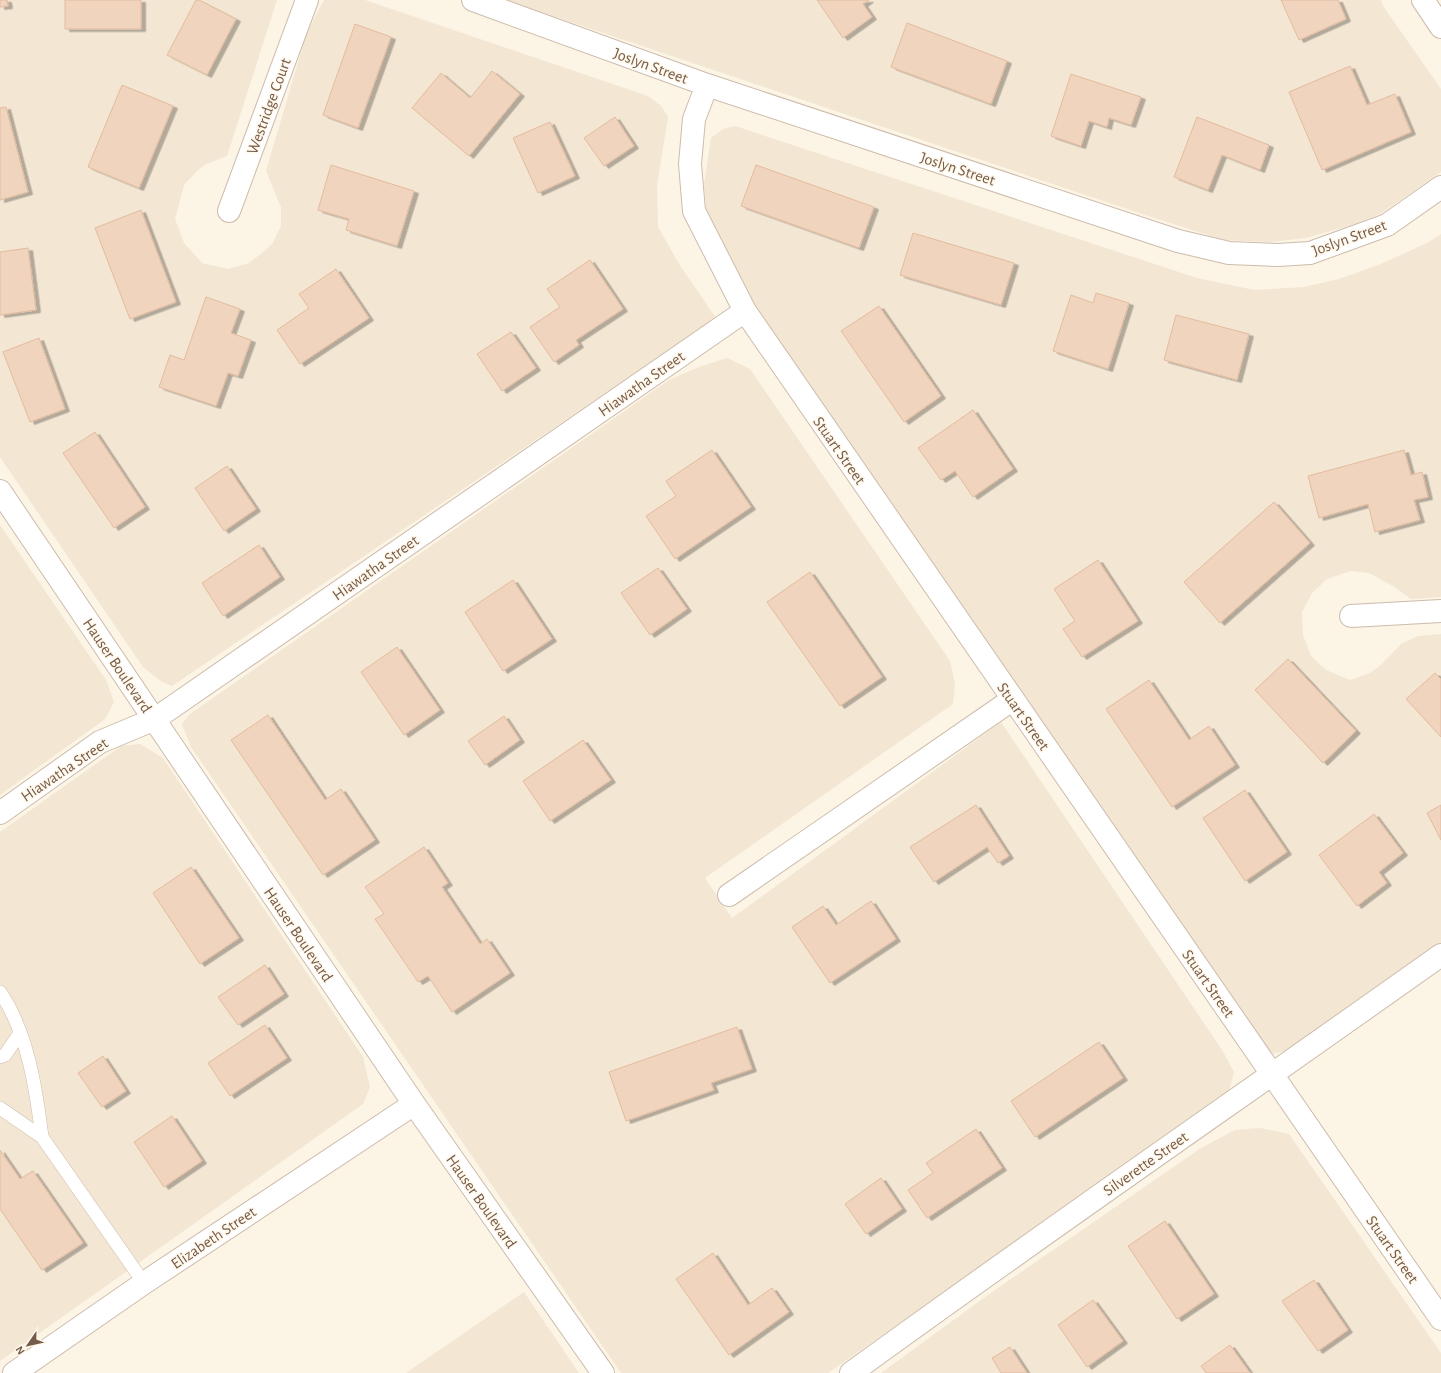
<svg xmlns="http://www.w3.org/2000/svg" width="1441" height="1373" viewBox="0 0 1441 1373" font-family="'Alegreya Sans',sans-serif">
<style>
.residential{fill:#f3e6d3}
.building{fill:#f0d4bd;stroke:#e3bb9e;filter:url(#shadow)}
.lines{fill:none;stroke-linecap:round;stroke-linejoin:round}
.lane-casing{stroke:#cdbcac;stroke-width:14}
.street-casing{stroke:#cdbcac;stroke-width:24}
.lane{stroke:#fff;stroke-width:13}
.street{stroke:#fff;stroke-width:22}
.labels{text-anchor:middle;stroke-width:3;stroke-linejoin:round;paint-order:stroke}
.street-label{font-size:16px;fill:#745b4b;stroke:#fff8eb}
</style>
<defs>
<filter id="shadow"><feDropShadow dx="4.5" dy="2.5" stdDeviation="0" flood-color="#0004"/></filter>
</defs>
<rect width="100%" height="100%" fill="#fcf4e5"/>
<path class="residential" d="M0 0H277L227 156 206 164 196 172 184 185 175 219 184 243 202 263 228 269 249 263 262 253 272 244 281 226V207L266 171 307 32 324 0H365L648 96 661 106 668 117 657 185 658 227 679 264 716 318 172 686 162 682 143 667 0 457Z
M505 0H1381L1383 6 1441 89V172L1380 214 1352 225 1306 238 1269 242 1224 240 1148 216Z
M735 126 1197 278 1254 290 1304 287 1339 279 1381 264 1429 242 1441 234V597L1411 599 1393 586 1369 573 1350 571 1327 579 1312 593 1302 612 1303 635 1311 656 1326 670 1350 680 1370 673 1382 664 1401 644 1418 636 1441 634V943L1285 1051 1273 1054 1262 1041 742 292 707 218 704 184 711 138 723 129Z
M727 358 750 369 950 661 955 684 953 704 705 878 732 918 1001 722 1222 1050 1234 1072 1229 1091 828 1373H621L191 747 182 724 190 714 669 380 699 367Z
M0 525 106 680 114 702 105 719 0 795Z
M140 744 163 758 363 1057 370 1087 363 1104 0 1361V832L121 746Z
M1260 1128 1289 1134 1441 1353V1373H881L988 1295 1201 1148 1235 1130Z
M524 1292 579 1373H406Z"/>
<path class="building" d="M0 0H7L8 6 0 7Z
M65 0H141V29H65Z
M196 0H199L236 19 207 75 167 55Z
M817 0H869L863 4 872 17 843 38Z
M1281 0H1338L1346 19 1299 40Z
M907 23 1007 61 991 104 891 67Z
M355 24 391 37 358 128 323 115Z
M1350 66 1367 105 1395 94 1411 132 1322 170 1289 92Z
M492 71 520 94 469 156 412 108 441 73 470 98Z
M1071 74 1141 97 1131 125 1109 118 1107 127 1089 121 1081 146 1051 136Z
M122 85 173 106 139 188 88 167Z
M6 107 28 192 0 200V108Z
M615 117 634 146 604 166 584 138Z
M1197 117 1269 145 1260 170 1222 155 1208 190 1174 177Z
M550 122 575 176 538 193 513 138Z
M331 165 414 191 397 246 346 230 349 219 318 210Z
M756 165 874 207 859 248 741 206Z
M141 210 176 302 130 319 95 228Z
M913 233 1014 263 1001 305 900 275Z
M28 248 36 310 0 315V252Z
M590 260 623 309 576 340 579 345 554 362 530 327 560 307 547 289Z
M336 269 369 318 300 364 277 330 309 308 299 294Z
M1096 293 1129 303 1108 369 1053 351 1071 295 1093 303Z
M206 297 240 309 231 333 251 340 238 376 228 373 216 406 159 387 170 355 184 360Z
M879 306 941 396 904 422 841 331Z
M1176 315 1249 334 1237 380 1164 360Z
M511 332 536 368 502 391 477 354Z
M39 338 65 409 30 422 3 352Z
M973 410 1013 469 973 497 955 471 941 480 918 448Z
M95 432 145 507 114 528 63 453Z
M712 450 751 507 675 559 646 516 676 496 666 481Z
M1404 450 1411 475 1422 472 1428 497 1414 500 1420 520 1375 532 1368 504 1319 518 1308 476Z
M227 466 256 509 224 531 195 488Z
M1274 502 1310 543 1220 623 1184 582Z
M259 545 280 577 223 616 202 583Z
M1098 560 1138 621 1082 657 1063 629 1075 621 1054 589Z
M658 568 687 609 650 635 621 593Z
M810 572 882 677 840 706 767 602Z
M513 580 552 639 503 671 465 612Z
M397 647 440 710 404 735 361 672Z
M1288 659 1356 731 1323 763 1255 690Z
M1435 673 1441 679V737L1406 699Z
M1149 680 1189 740 1209 726 1235 765 1172 807 1106 709Z
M268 715 325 800 341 789 375 840 323 875 231 740Z
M504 716 520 740 485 765 468 741Z
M583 740 611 780 550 821 523 781Z
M1245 790 1287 852 1245 881 1203 818Z
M976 805 1009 856 998 863 987 847 934 882 910 847Z
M1441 805V840L1427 813Z
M1374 814 1403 853 1379 872 1387 883 1357 906 1319 855Z
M424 847 448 883 442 887 480 944 487 939 510 973 452 1012 428 976 418 982 375 919 384 914 365 887Z
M191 867 239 938 200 964 153 893Z
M871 901 896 939 830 983 792 927 823 906 836 925Z
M265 965 284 994 238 1025 218 997Z
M265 1025 287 1058 230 1096 208 1063Z
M737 1027 752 1069 711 1083 714 1090 626 1121 609 1072Z
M1099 1042 1123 1078 1035 1137 1011 1101Z
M103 1056 126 1091 102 1107 78 1073Z
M172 1116 202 1161 164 1187 134 1142Z
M976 1129 1002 1168 927 1218 908 1190 933 1173 926 1163Z
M0 1150 20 1179 33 1171 83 1243 42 1270 0 1209Z
M881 1178 902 1209 866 1234 845 1204Z
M1165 1221 1214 1294 1177 1319 1128 1246Z
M713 1253 748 1305 772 1288 789 1312 729 1355 676 1279Z
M1314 1280 1348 1330 1318 1351 1282 1301Z
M1093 1300 1123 1341 1087 1367 1058 1325Z
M1230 1345 1250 1373H1206L1201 1366Z
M1010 1347 1027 1373H1001L992 1358Z"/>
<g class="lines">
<defs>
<path id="lane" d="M0 992C28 1033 36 1089 42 1137
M0 1057 5 1055 20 1033
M0 1108 42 1137 144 1283"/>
<path id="street" d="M473 0 707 85 1178 241 1229 253 1278 255 1310 253 1387 225 1441 187
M1423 0 1441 27
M707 85 694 119 690 164 694 211 745 311 1441 1319
M229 211 307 0
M0 491 414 1104 603 1373
M1351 616 1441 611
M0 813 100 742 155 719 745 311
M729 895 1013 699
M14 1373 144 1283 414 1104
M851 1373C1046 1231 1244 1095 1441 955"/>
</defs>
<use href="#lane" class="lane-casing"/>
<use href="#street" class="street-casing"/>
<use href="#lane" class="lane"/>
<use href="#street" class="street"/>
</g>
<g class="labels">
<g class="street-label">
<text transform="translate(651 65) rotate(20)" y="6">Joslyn Street</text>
<text transform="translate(268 106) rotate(-70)" y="6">Westridge Court</text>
<text transform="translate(958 168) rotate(18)" y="6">Joslyn Street</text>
<text transform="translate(1349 237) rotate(-20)" y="6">Joslyn Street</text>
<text transform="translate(641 383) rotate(-35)" y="6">Hiawatha Street</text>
<text transform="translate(840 450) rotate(55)" y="6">Stuart Street</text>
<text transform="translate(375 567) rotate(-35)" y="6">Hiawatha Street</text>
<text transform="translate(118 665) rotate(56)" y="6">Hauser Boulevard</text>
<text transform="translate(1024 716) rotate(55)" y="6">Stuart Street</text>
<text transform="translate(64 769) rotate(-34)" y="6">Hiawatha Street</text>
<text transform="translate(299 934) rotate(56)" y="6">Hauser Boulevard</text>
<text transform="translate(1209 983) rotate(55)" y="6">Stuart Street</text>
<text transform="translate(1145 1163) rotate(-35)" y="6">Silverette Street</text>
<text transform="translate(482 1201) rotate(55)" y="6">Hauser Boulevard</text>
<text transform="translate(213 1237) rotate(-34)" y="6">Elizabeth Street</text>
<text transform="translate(1393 1249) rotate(55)" y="6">Stuart Street</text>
</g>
</g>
<g transform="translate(28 1345) rotate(236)" stroke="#fff8eb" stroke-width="3" paint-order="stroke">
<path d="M0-3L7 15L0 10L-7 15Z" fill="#745b4b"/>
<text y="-6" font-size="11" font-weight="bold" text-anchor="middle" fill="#745b4b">N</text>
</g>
</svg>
